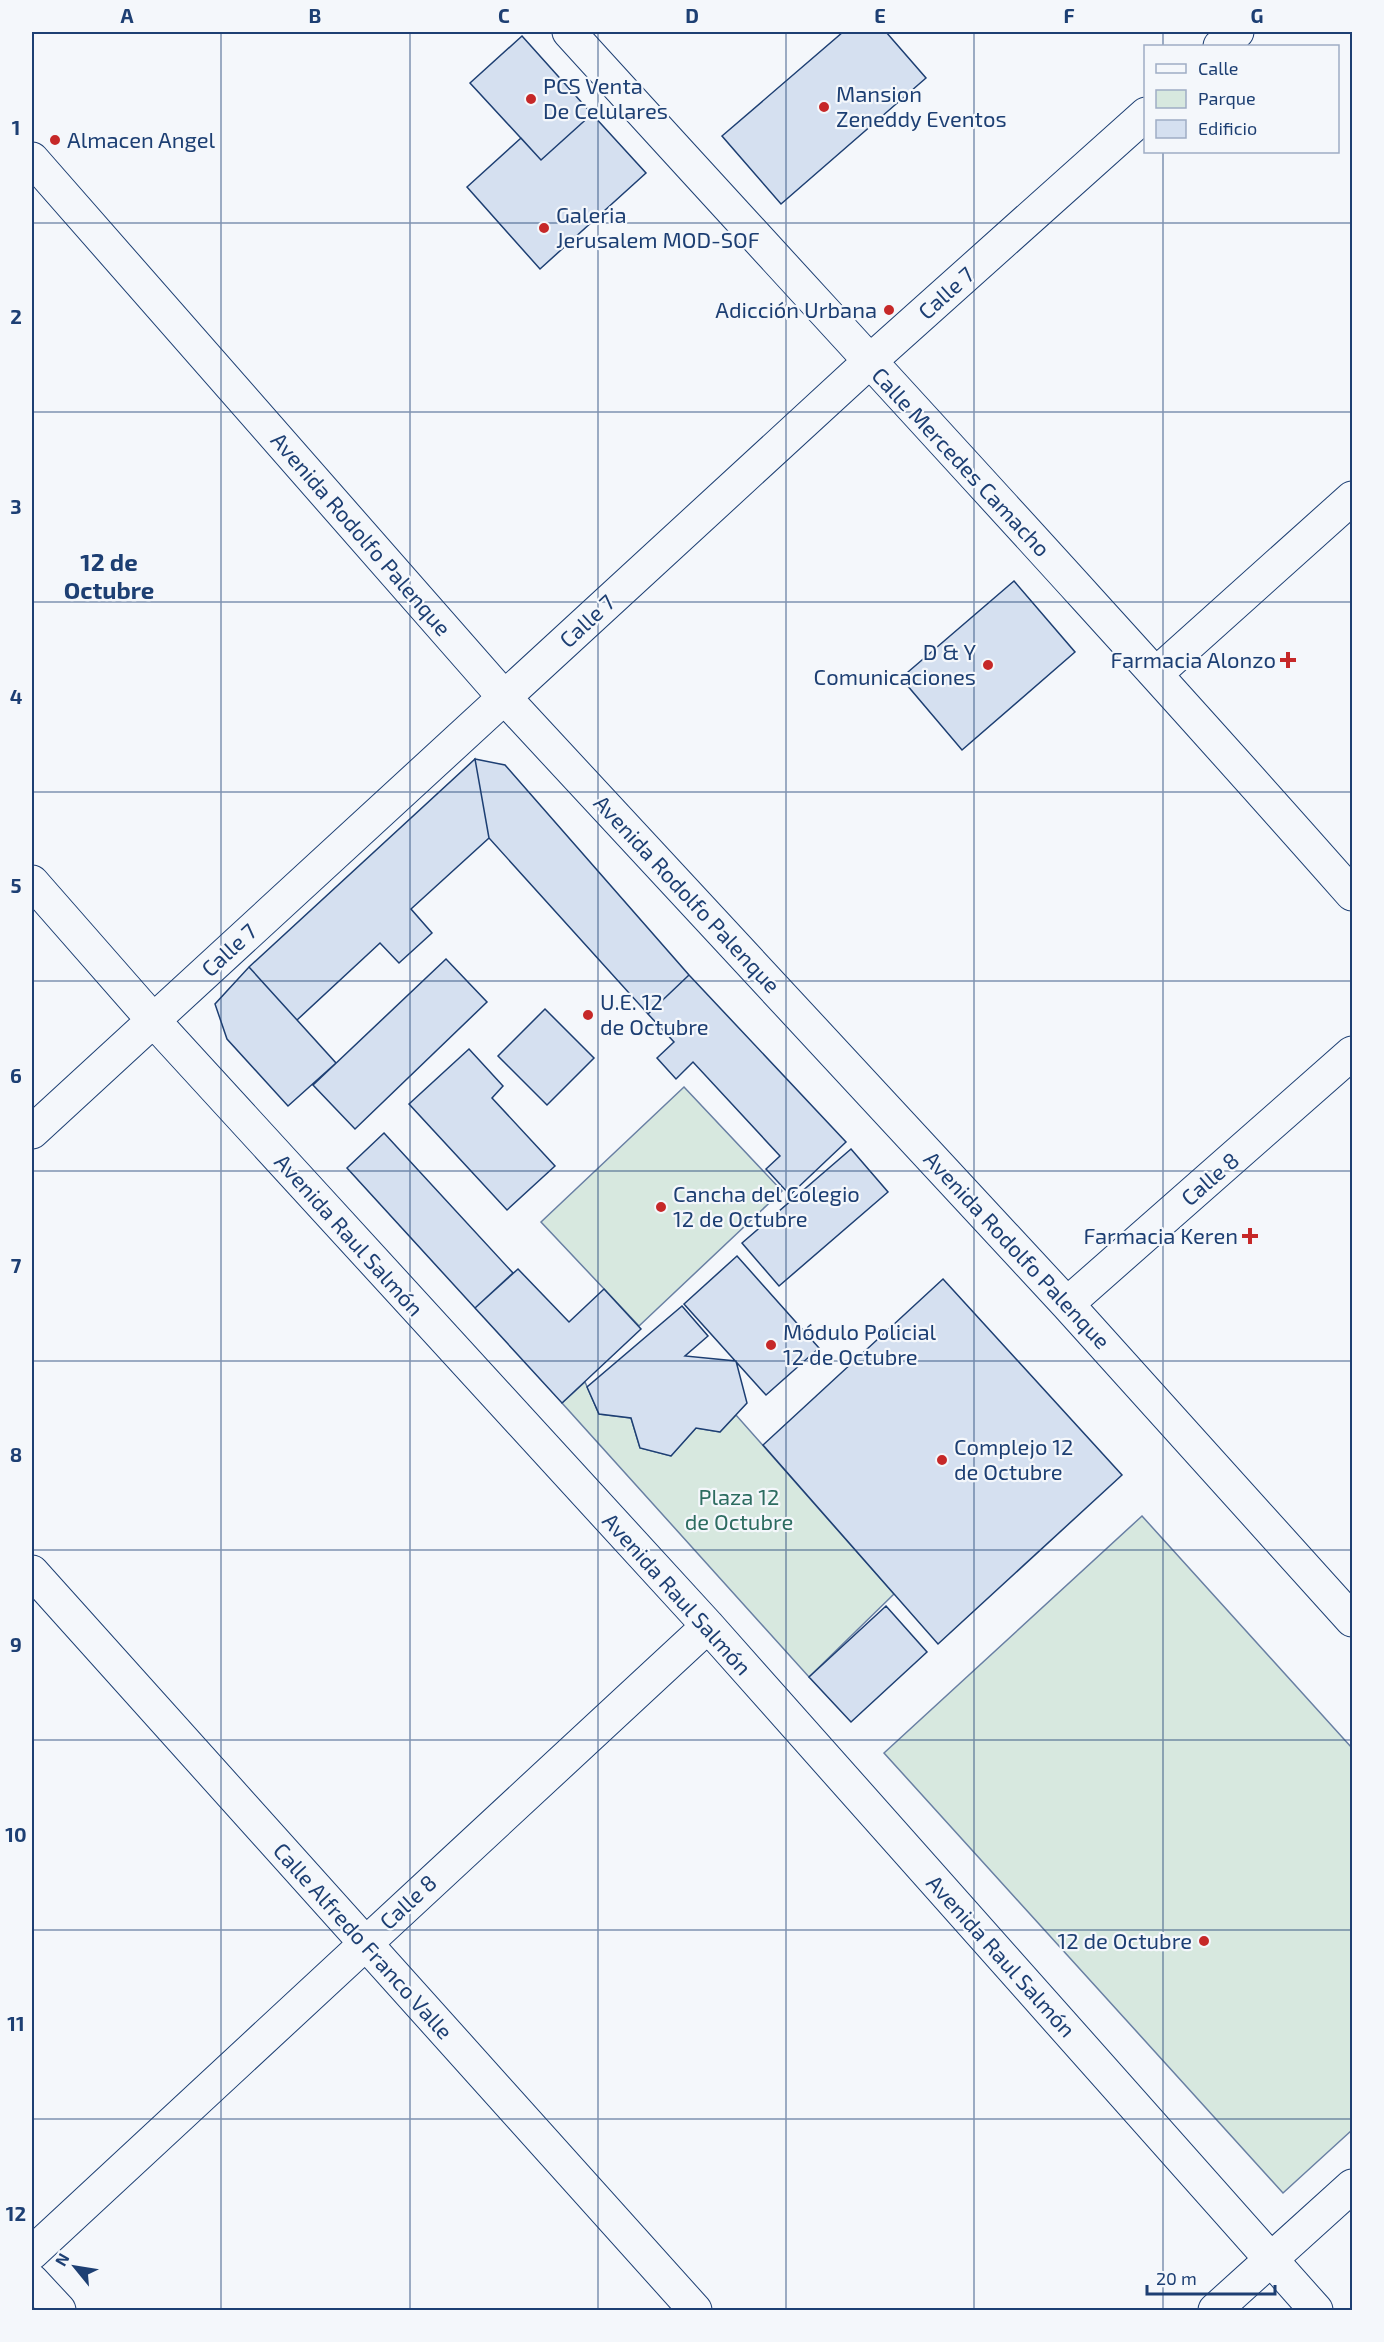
<svg xmlns="http://www.w3.org/2000/svg" width="1384" height="2342" viewBox="0 0 1384 2342" font-family="'Exo 2',sans-serif">
<style>
.green{fill:#d7e8df;stroke:#687fa3;stroke-width:1.5}
.building{fill:#d5e0f0;stroke:#1d3f73;stroke-width:1.5}
.lines{fill:none;stroke-linecap:round;stroke-linejoin:round}
.minor-casing{stroke:#1d3f73;stroke-width:35}
.minor{stroke:#f4f7fb;stroke-width:33}
.grid{fill:none;stroke:#1d3f73;stroke-width:1.5;stroke-opacity:0.55}
.poi-dot{fill:#c62828;stroke:#f4f7fb;stroke-width:2}
.labels{text-anchor:middle;stroke-width:4.5;stroke-linejoin:round;paint-order:stroke}
.poi-label{font-size:22px;fill:#1d3f73;stroke:#f4f7fb;text-anchor:start}
.street-label{font-size:22px;fill:#1d3f73;stroke:#f4f7fb}
.park-label{font-size:22px;fill:#2c6c60;stroke:#f4f7fb}
.neighbourhood-label{font-size:24px;font-weight:bold;fill:#1d3f73;stroke:#f4f7fb}
.neatline{fill:none;stroke:#1d3f73;stroke-width:2}
.grid-label{font-size:20px;text-anchor:middle;font-weight:bold;fill:#1d3f73}
</style>
<rect width="100%" height="100%" fill="#f4f7fb"/>
<path class="green" d="M684 1087 782 1191 639 1326 541 1222Z
M585 1382 599 1414 631 1418 640 1448 671 1456 696 1428 720 1432 736 1415 894 1594 809 1677 562 1403Z
M1142 1516 1352 1748V2130L1283 2193 884 1753Z"/>
<path class="building" d="M843 32H886L926 78 781 204 722 136Z
M522 36 592 114 541 160 470 83Z
M592 114 646 173 540 269 467 187 521 138 541 160Z
M1014 581 1075 652 962 750 901 678Z
M475 759 505 765 689 975 648 1014 489 838Z
M475 759 489 838 411 909 432 933 399 963 380 943 297 1020 249 967Z
M446 959 487 1002 355 1129 313 1085Z
M249 967 336 1063 288 1106 227 1039 215 1004Z
M689 975 846 1142 790 1195 766 1169 780 1156 693 1062 676 1079 657 1058 674 1042 648 1014Z
M545 1009 594 1058 547 1105 498 1056Z
M469 1049 503 1086 492 1098 555 1166 507 1210 409 1104Z
M384 1133 513 1273 475 1308 347 1168Z
M851 1149 888 1192 779 1286 742 1243Z
M737 1256 819 1348 766 1395 684 1304Z
M518 1269 569 1322 604 1289 641 1329 562 1403 475 1308Z
M943 1279 1122 1475 938 1644 763 1445Z
M682 1306 708 1336 685 1356 736 1361 747 1403 720 1432 696 1428 671 1456 640 1448 631 1418 599 1414 587 1387Z
M886 1606 927 1652 851 1722 809 1677Z"/>
<g class="lines">
<defs>
<path id="minor" d="M569 32C830 319 1095 603 1352 894
M1220 46 1237 32
M32 159 504 697 1067 1304 1352 1620
M1157 673 1352 498
M32 882 153 1020 708 1626 1316 2310
M32 1132 869 362 1146 114
M1067 1304 1352 1053
M32 1572 695 2310
M32 2253 708 1626
M32 2281 59 2310
M1215 2310 1352 2186"/>
</defs>
<use href="#minor" class="minor-casing"/>
<use href="#minor" class="minor"/>
</g>
<path class="grid" d="M221 32V2310M410 32V2310M598 32V2310M786 32V2310M974 32V2310M1163 32V46M1163 152V2310M32 223H1352M32 412H1352M32 602H1352M32 792H1352M32 981H1352M32 1171H1352M32 1361H1352M32 1550H1352M32 1740H1352M32 1930H1352M32 2119H1352"/>
<g class="poi-dot">
<circle cx="531" cy="99" r="6"/>
<circle cx="824" cy="107" r="6"/>
<circle cx="55" cy="140" r="6"/>
<circle cx="544" cy="228" r="6"/>
<circle cx="889" cy="310" r="6"/>
<path d="M1285 651h6v6h6v6h-6v6h-6v-6h-6v-6h6z"/>
<circle cx="988" cy="665" r="6"/>
<circle cx="588" cy="1015" r="6"/>
<circle cx="661" cy="1207" r="6"/>
<path d="M1247 1227h6v6h6v6h-6v6h-6v-6h-6v-6h6z"/>
<circle cx="771" cy="1345" r="6"/>
<circle cx="942" cy="1460" r="6"/>
<circle cx="1204" cy="1941" r="6"/>
</g>
<g class="labels">
<g class="poi-label">
<text x="543" y="94">PCS Venta<tspan x="543" dy="25">De Celulares</tspan></text>
<text x="836" y="102">Mansion<tspan x="836" dy="25">Zeneddy Eventos</tspan></text>
<text x="67" y="148">Almacen Angel</text>
<text x="556" y="223">Galeria<tspan x="556" dy="25">Jerusalem MOD-SOF</tspan></text>
<text x="877" y="318" text-anchor="end">Adicción Urbana</text>
<text x="976" y="660" text-anchor="end">D &amp; Y<tspan x="976" dy="25">Comunicaciones</tspan></text>
<text x="1276" y="668" text-anchor="end">Farmacia Alonzo</text>
<text x="600" y="1010">U.E. 12<tspan x="600" dy="25">de Octubre</tspan></text>
<text x="673" y="1202">Cancha del Colegio<tspan x="673" dy="25">12 de Octubre</tspan></text>
<text x="1238" y="1244" text-anchor="end">Farmacia Keren</text>
<text x="783" y="1340">Módulo Policial<tspan x="783" dy="25">12 de Octubre</tspan></text>
<text x="954" y="1455">Complejo 12<tspan x="954" dy="25">de Octubre</tspan></text>
<text x="1192" y="1949" text-anchor="end">12 de Octubre</text>
</g>
<g class="street-label">
<text transform="translate(946 293) rotate(-42)" y="8">Calle 7</text>
<text transform="translate(961 462) rotate(47)" y="8">Calle Mercedes Camacho</text>
<text transform="translate(361 534) rotate(49)" y="8">Avenida Rodolfo Palenque</text>
<text transform="translate(587 621) rotate(-43)" y="8">Calle 7</text>
<text transform="translate(687 894) rotate(47)" y="8">Avenida Rodolfo Palenque</text>
<text transform="translate(229 950) rotate(-43)" y="8">Calle 7</text>
<text transform="translate(1210 1179) rotate(-41)" y="8">Calle 8</text>
<text transform="translate(349 1235) rotate(48)" y="8">Avenida Raul Salmón</text>
<text transform="translate(1017 1250) rotate(47)" y="8">Avenida Rodolfo Palenque</text>
<text transform="translate(677 1594) rotate(48)" y="8">Avenida Raul Salmón</text>
<text transform="translate(408 1902) rotate(-43)" y="8">Calle 8</text>
<text transform="translate(363 1941) rotate(48)" y="8">Calle Alfredo Franco Valle</text>
<text transform="translate(1001 1956) rotate(48)" y="8">Avenida Raul Salmón</text>
</g>
<g class="park-label">
<text x="739" y="1505">Plaza 12<tspan x="739" dy="25">de Octubre</tspan></text>
</g>
<g class="neighbourhood-label">
<text x="109" y="571">12 de<tspan x="109" dy="28">Octubre</tspan></text>
</g>
</g>
<rect width="1384" height="2342" fill="none" stroke="#f4f7fb" stroke-width="66"/>
<rect x="1144" y="45" width="195" height="108" fill="#f4f7fb" stroke="#9eadc5" stroke-width="1.5"/>
<rect x="1156" y="64" width="30" height="9" fill="#f4f7fb" stroke="#9eadc5" stroke-width="1.5"/>
<text x="1198" y="75" font-size="18" fill="#1d3f73">Calle</text>
<rect x="1156" y="90" width="30" height="18" fill="#d7e8df" stroke="#9eadc5" stroke-width="1.5"/>
<text x="1198" y="105" font-size="18" fill="#1d3f73">Parque</text>
<rect x="1156" y="120" width="30" height="18" fill="#d5e0f0" stroke="#9eadc5" stroke-width="1.5"/>
<text x="1198" y="135" font-size="18" fill="#1d3f73">Edificio</text>
<g transform="translate(75 2267) rotate(300)" stroke="#f4f7fb" stroke-width="4.5" paint-order="stroke">
<path d="M0-4.5L10 22L0 15L-10 22Z" fill="#1d3f73"/>
<text y="-9" font-size="16" font-weight="bold" text-anchor="middle" fill="#1d3f73">N</text>
</g>
<path d="M1147 2285v9h128v-9" fill="none" stroke="#1d3f73" stroke-width="3"/>
<text x="1156" y="2285" font-size="18" fill="#1d3f73" stroke="#f4f7fb" stroke-width="4.5" paint-order="stroke">20 m</text>
<rect x="33" y="33" width="1318" height="2276" class="neatline"/>
<g class="grid-label">
<text x="127" y="23">A</text>
<text x="315" y="23">B</text>
<text x="504" y="23">C</text>
<text x="692" y="23">D</text>
<text x="880" y="23">E</text>
<text x="1069" y="23">F</text>
<text x="1257" y="23">G</text>
<text x="16" y="135">1</text>
<text x="16" y="324">2</text>
<text x="16" y="514">3</text>
<text x="16" y="704">4</text>
<text x="16" y="893">5</text>
<text x="16" y="1083">6</text>
<text x="16" y="1273">7</text>
<text x="16" y="1462">8</text>
<text x="16" y="1652">9</text>
<text x="16" y="1842">10</text>
<text x="16" y="2031">11</text>
<text x="16" y="2221">12</text>
</g>
</svg>
